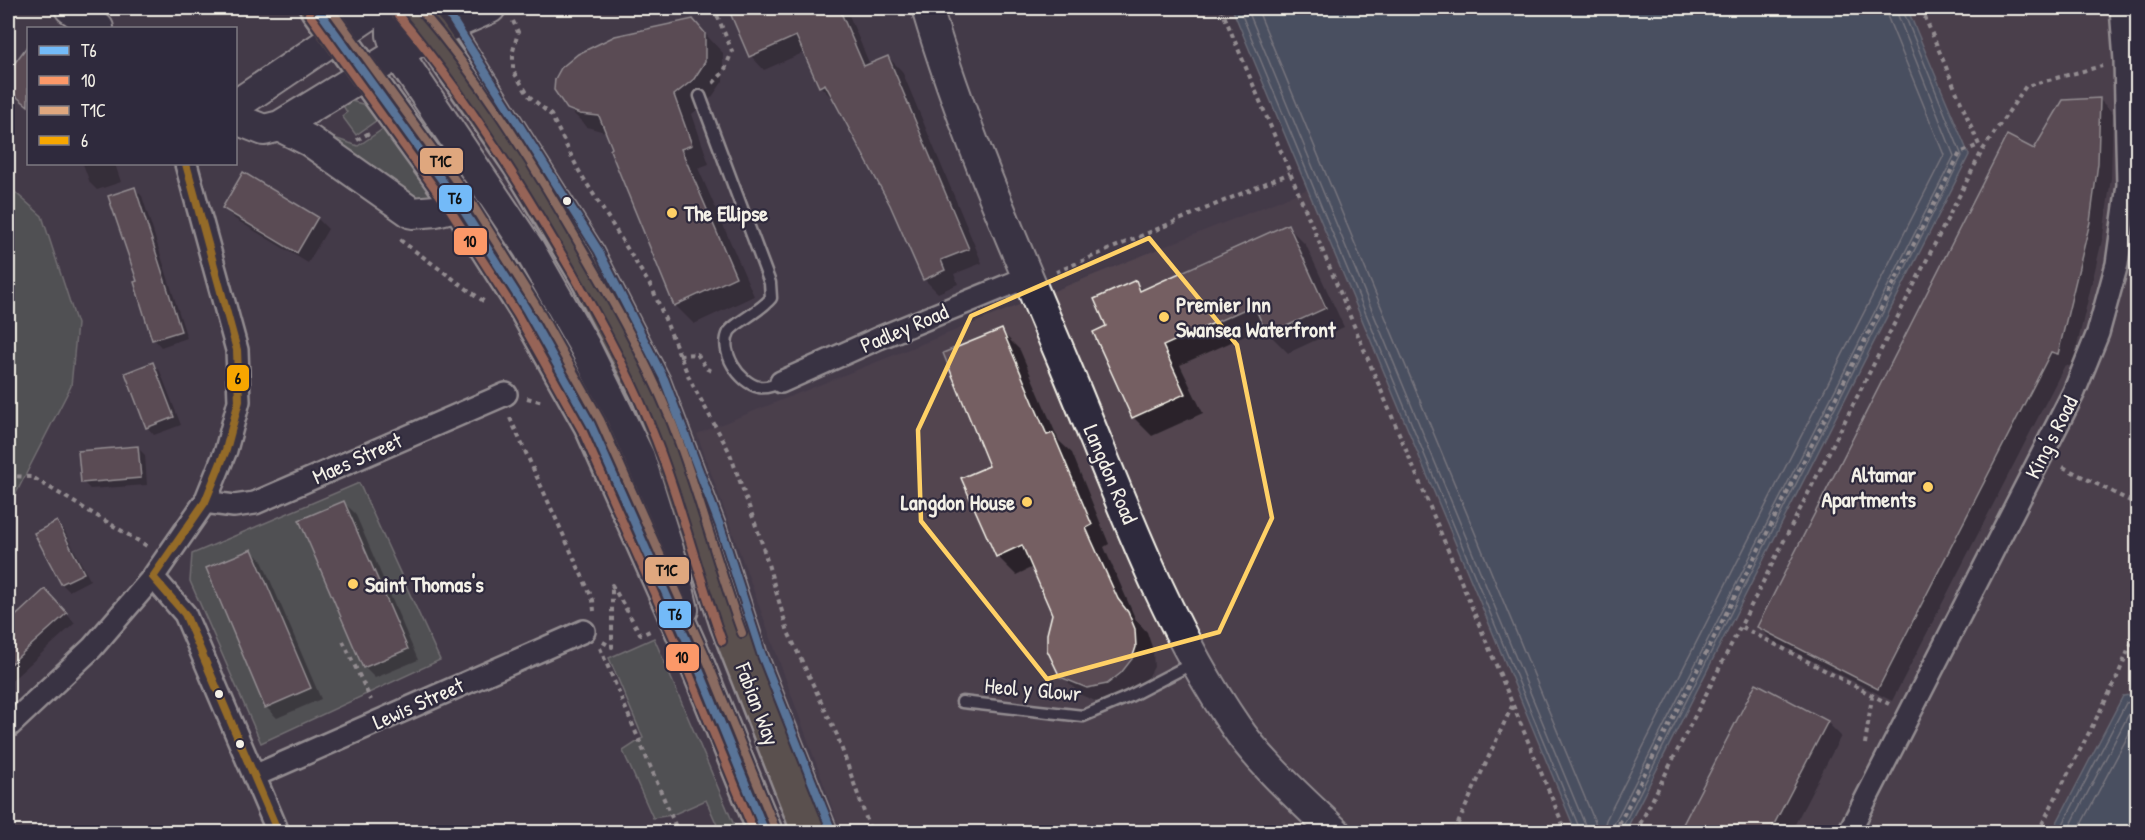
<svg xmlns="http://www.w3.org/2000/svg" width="2145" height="840" viewBox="0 0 2145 840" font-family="'Patrick Hand',sans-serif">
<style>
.built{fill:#524550}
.green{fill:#606b60;stroke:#aaaea4;stroke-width:1.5}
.water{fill:#51687b;stroke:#929fa7;stroke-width:1.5}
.shadow{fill:#0007}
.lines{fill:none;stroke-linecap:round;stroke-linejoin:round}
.shore{stroke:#b3babc;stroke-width:1.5}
.building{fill:#745e62;stroke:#f4f1e8;stroke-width:1.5}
.lane-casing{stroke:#f4f1e8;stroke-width:15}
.street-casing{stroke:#f4f1e8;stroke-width:26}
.secondary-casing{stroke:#f4f1e8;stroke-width:34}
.highway-casing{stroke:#f4f1e8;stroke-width:38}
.path{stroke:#f4f1e8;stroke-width:4;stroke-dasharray:4.5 4.5;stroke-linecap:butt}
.lane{stroke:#2f2a3d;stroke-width:10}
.street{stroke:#2f2a3d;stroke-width:21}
.secondary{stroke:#2f2a3d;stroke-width:30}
.highway{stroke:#766a54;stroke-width:33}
.bus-1-casing{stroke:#2f2a3d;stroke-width:12}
.bus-2-casing{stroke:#2f2a3d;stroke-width:12}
.bus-3-casing{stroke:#2f2a3d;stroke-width:12}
.bus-4-casing{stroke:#2f2a3d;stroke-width:12}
.bus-1{stroke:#73baf8;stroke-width:8}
.bus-2{stroke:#fc9868;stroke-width:8}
.bus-3{stroke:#dfa77e;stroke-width:8}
.bus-4{stroke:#f7a600;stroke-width:8}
.marked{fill:none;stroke:#ffd166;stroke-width:4.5;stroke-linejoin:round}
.bus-dot{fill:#f4f1e8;stroke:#2f2a3d;stroke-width:2}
.poi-dot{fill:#ffd166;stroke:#2f2a3d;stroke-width:2}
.labels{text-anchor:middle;stroke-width:4.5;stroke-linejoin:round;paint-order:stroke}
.poi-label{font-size:22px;font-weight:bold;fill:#f4f1e8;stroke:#2f2a3d;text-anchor:start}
.street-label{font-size:22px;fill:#f4f1e8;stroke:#2f2a3d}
.line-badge{stroke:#2f2a3d;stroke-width:2}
.pale-badge-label{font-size:16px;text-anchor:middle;font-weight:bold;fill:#111}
</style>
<rect width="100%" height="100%" fill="#443a48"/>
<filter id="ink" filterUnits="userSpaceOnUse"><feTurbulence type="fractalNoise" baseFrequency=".0167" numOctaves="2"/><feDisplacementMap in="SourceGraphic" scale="12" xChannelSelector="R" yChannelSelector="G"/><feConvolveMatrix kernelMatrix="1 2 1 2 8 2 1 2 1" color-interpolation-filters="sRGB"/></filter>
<g filter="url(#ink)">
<path class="built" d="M1907 8H2137V694L2123 697 2052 832H1625L1969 155Z
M1308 189 1576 832H841L697 434Z"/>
<path class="green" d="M351 101 366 105 377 120 356 135 342 116 347 112 342 104Z
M383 129 429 189 430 197 420 203 322 134 358 146Z
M8 186 42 216 77 324 71 386 8 509Z
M359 483 440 660 261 743 190 581 192 554Z
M654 638 737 832H720L706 800 672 815 653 818 623 751 643 738 609 658Z"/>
<path class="water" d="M1232 8H1907L1969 155 1625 832H1576Z
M2137 694V832H2052L2123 696Z"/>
<path class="shadow" d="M729 8H846L870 65 888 57 902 71 982 263 954 274 958 284 938 293 924 279 892 204 834 100 820 86 805 52 764 70 751 56Z
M693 21 723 53V81L712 97 692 114 709 164 698 168 754 296 694 324 675 305 608 133 587 127 568 108Z
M8 55 28 71V106L8 90Z
M2099 99 2113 113 2111 178 2103 236 2072 367 2065 365 1892 701 1773 641 1759 627 2035 151Z
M83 164H115L121 182 97 190 90 183Z
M135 189 142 196 187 338 161 347 154 339 139 282Z
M224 208 317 218 328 229 308 263 235 219Z
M1287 226 1306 245 1344 327 1288 353 1269 334 1265 327 1180 365 1203 413 1152 436 1133 417 1108 326 1135 282 1144 291Z
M1001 331 1020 350 1059 441 1072 453 1109 544 1104 547 1136 620 1147 632 1153 650 1154 667 1140 692 1107 706 1081 695 1062 676 1053 614 1033 567 1016 575 997 556 991 467Z
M153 364 160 371 181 425 154 435 147 427Z
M138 448 145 455 147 485 90 489 83 482Z
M344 503 355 513 418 660 375 678 364 667Z
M56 523 64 530 90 580 69 591 62 584Z
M251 550 262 561 321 699 277 718 266 707Z
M45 591 75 623 8 684V625Z
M1757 685 1827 722 1841 736 1791 832H1681Z"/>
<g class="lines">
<path class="shore" d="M1239 8 1581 832
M1247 8 1588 832
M1257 8 1595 822 1597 832
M1603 832 1606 820 1944 155 1888 18 1886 8
M1612 832 1614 824 1954 156 1895 8
M1620 832 1962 156 1902 8
M2059 832 2126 703 2138 700
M2067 832 2131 710 2138 707
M2077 832 2138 717"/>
</g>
<path class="building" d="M728 8H839L864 66 888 56 969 249 941 260 945 270 923 280 890 205 825 84 819 87 796 36 749 57Z
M693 19 705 33V62L694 79 674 95 692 145 681 149 736 277 674 306 610 150 612 148 599 116 580 114 567 109 554 90 555 79 561 68 578 54 615 36Z
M28 45V106L8 90V72Z
M2100 98 2098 163 2090 222 2058 354 2051 352 1878 689 1757 627 2007 135 2034 149 2063 100Z
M243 172 318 217 297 253 222 208Z
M135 187 181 331 152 340 134 282 137 281 108 196Z
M1288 224 1326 308 1267 335 1254 305 1163 346 1185 394 1132 418 1093 332 1106 326 1094 299 1136 280 1140 291Z
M1002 329 1047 435 1053 433 1092 525 1086 528 1118 599 1128 612 1135 629 1136 647 1132 659 1121 673 1107 684 1087 688 1060 677 1047 650V634L1052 614 1022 545 996 557 961 478 989 466 943 353Z
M153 362 174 417 146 428 125 373Z
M138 446 141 478 81 483 78 451Z
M344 501 408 649 363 668 299 520Z
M57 521 84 573 61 584 34 533Z
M252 549 311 688 265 708 206 568Z
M45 589 67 613 8 666V623Z
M1756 683 1828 721 1770 832H1679Z"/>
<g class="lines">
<defs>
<path id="lane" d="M445 8 598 250 664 379 720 526 761 653 832 832
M700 96 770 283 771 298C761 311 733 324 729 332 719 351 739 383 759 387 766 388 775 385 781 382
M962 702 1083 716 1128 697 1195 662"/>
<path id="street" d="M781 382 879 338 1028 277
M205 502 234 506 255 503 506 394
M153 577 185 614 278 832
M8 727 92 648 153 577 205 502 226 450 239 401 237 350 186 164
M254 776 584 631
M1849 832 2074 392 2098 333 2117 264 2128 185 2125 60 2121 8"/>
<path id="secondary" d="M70 8 98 28
M392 8V35L398 54 529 249 585 347 639 457 671 559 683 610
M927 8C963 130 1015 247 1065 365 1115 484 1162 620 1236 727 1263 766 1301 799 1335 832
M236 105 379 8
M236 119 264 130 280 126 430 34 490 8
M280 126 310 141 412 213 436 211 460 205"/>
<path id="highway" d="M317 8 460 205 526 309 591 425 694 657 765 832
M406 8 430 34 520 165 586 275 649 396 671 451 727 623 809 832"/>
</defs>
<use href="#lane" class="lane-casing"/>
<use href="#street" class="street-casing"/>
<use href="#secondary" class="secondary-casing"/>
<use href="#highway" class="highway-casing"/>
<path class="path" d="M1221 8 1566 832
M1921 8 1979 145
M513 21 518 32 513 51V71L529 96 551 115 579 171 653 290 690 380 729 451 760 537 788 632 837 735 871 832
M713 83 724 72 732 51 714 8
M357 140 371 132
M400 240 486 303
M1056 272 1290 173
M679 355 697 354 707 369 715 372
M527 398 543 402
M510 418 593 600 594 611
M2063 467 2138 505
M8 476 32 477 147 546
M1742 627 1889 704
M343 641 371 700
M603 642 612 647V585L641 635 650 631
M600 648 678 832
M1865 744 1872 697
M1454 832 1512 706
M1615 832 1960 153 1979 145
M1636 832 1982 151 2026 86 2102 66
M2038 832 2115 682 2138 627"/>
<use href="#lane" class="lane"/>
<use href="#street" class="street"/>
<use href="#secondary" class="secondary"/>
<use href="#highway" class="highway"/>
<defs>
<path id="bus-1" d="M317 8 460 205 526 309 591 425 694 657 765 832
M445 8 598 250 664 379 720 526 761 653 832 832"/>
<path id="bus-2" d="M309 14 451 211 517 314 582 430 684 661 754 832
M398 15C458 86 508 163 555 243 590 302 624 362 650 425 679 495 696 569 722 641"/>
<path id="bus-3" d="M330 8 469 199 535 304 600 420 704 653 775 828
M419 8C478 77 527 154 573 233 608 293 643 353 670 418 698 488 716 562 742 633"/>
<path id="bus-4" d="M153 577 205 502 226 450 239 401 237 350 186 164
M153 577 185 614 278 832"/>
</defs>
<use href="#bus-1" class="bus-1-casing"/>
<use href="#bus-2" class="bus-2-casing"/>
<use href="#bus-3" class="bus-3-casing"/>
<use href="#bus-4" class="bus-4-casing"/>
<use href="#bus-1" class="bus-1"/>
<use href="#bus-2" class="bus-2"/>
<use href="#bus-3" class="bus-3"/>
<use href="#bus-4" class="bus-4"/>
</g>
</g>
<path d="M0 0H2145V840H0ZM1149 238 1237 345 1272 518 1219 632 1047 679 921 521 918 430 971 316Z" fill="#443a48" fill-opacity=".55" fill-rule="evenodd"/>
<path class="marked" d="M1149 238 1237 345 1272 518 1219 632 1047 679 921 521 918 430 971 316Z"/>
<g class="bus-dot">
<circle cx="567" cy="201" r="5"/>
<circle cx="219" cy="694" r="5"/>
<circle cx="240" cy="744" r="5"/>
</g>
<g class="poi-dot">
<circle cx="672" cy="213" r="6"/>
<circle cx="1164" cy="317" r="6"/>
<circle cx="1928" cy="487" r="6"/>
<circle cx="1027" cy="502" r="6"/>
<circle cx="353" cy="584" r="6"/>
</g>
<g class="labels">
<g class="poi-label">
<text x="684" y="221">The Ellipse</text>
<text x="1176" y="312">Premier Inn<tspan x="1176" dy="25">Swansea Waterfront</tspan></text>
<text x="1916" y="482" text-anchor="end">Altamar<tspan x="1916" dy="25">Apartments</tspan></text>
<text x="1015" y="510" text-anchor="end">Langdon House</text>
<text x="365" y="592">Saint Thomas's</text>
</g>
<g class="street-label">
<text transform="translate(904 328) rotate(-23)" y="8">Padley Road</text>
<text transform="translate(2051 437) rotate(-63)" y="8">King's Road</text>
<text transform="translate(357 458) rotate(-24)" y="8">Maes Street</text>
<text transform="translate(1111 474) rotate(67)" y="8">Langdon Road</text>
<text transform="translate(1033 689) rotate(5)" y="8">Heol y Glowr</text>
<text transform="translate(418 703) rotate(-24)" y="8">Lewis Street</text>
<text transform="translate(758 704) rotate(69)" y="8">Fabian Way</text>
</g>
</g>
<g class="line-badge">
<rect x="419" y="147" width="45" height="28" rx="6" fill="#dfa77e"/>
<rect x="438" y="184" width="35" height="29" rx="6" fill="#73baf8"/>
<rect x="453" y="227" width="35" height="29" rx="6" fill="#fc9868"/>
<rect x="226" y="364" width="24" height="28" rx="6" fill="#f7a600"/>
<rect x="644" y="556" width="46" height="29" rx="6" fill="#dfa77e"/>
<rect x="658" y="600" width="34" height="29" rx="6" fill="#73baf8"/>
<rect x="665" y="643" width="35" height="29" rx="6" fill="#fc9868"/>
</g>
<g class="pale-badge-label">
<text x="441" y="167">T1C</text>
<text x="455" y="204">T6</text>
<text x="470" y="247">10</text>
<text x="238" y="384">6</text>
<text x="667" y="576">T1C</text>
<text x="675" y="620">T6</text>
<text x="682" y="663">10</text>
</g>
<rect width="2145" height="840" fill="none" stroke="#2f2a3d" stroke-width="30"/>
<rect x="15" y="15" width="2115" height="810" fill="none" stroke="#f4f1e8" stroke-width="2" filter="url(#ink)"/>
<rect x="27" y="27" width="210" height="138" fill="#2f2a3d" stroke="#7e7a81" stroke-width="1.5"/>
<rect x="39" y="46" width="30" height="9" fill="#73baf8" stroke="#7e7a81" stroke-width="1.5"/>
<text x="81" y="57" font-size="18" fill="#f4f1e8">T6</text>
<rect x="39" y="76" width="30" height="9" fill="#fc9868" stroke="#7e7a81" stroke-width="1.5"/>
<text x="81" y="87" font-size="18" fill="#f4f1e8">10</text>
<rect x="39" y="106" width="30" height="9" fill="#dfa77e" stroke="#7e7a81" stroke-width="1.5"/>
<text x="81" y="117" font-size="18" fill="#f4f1e8">T1C</text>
<rect x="39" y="136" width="30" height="9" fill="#f7a600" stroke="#7e7a81" stroke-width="1.5"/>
<text x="81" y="147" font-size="18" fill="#f4f1e8">6</text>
</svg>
